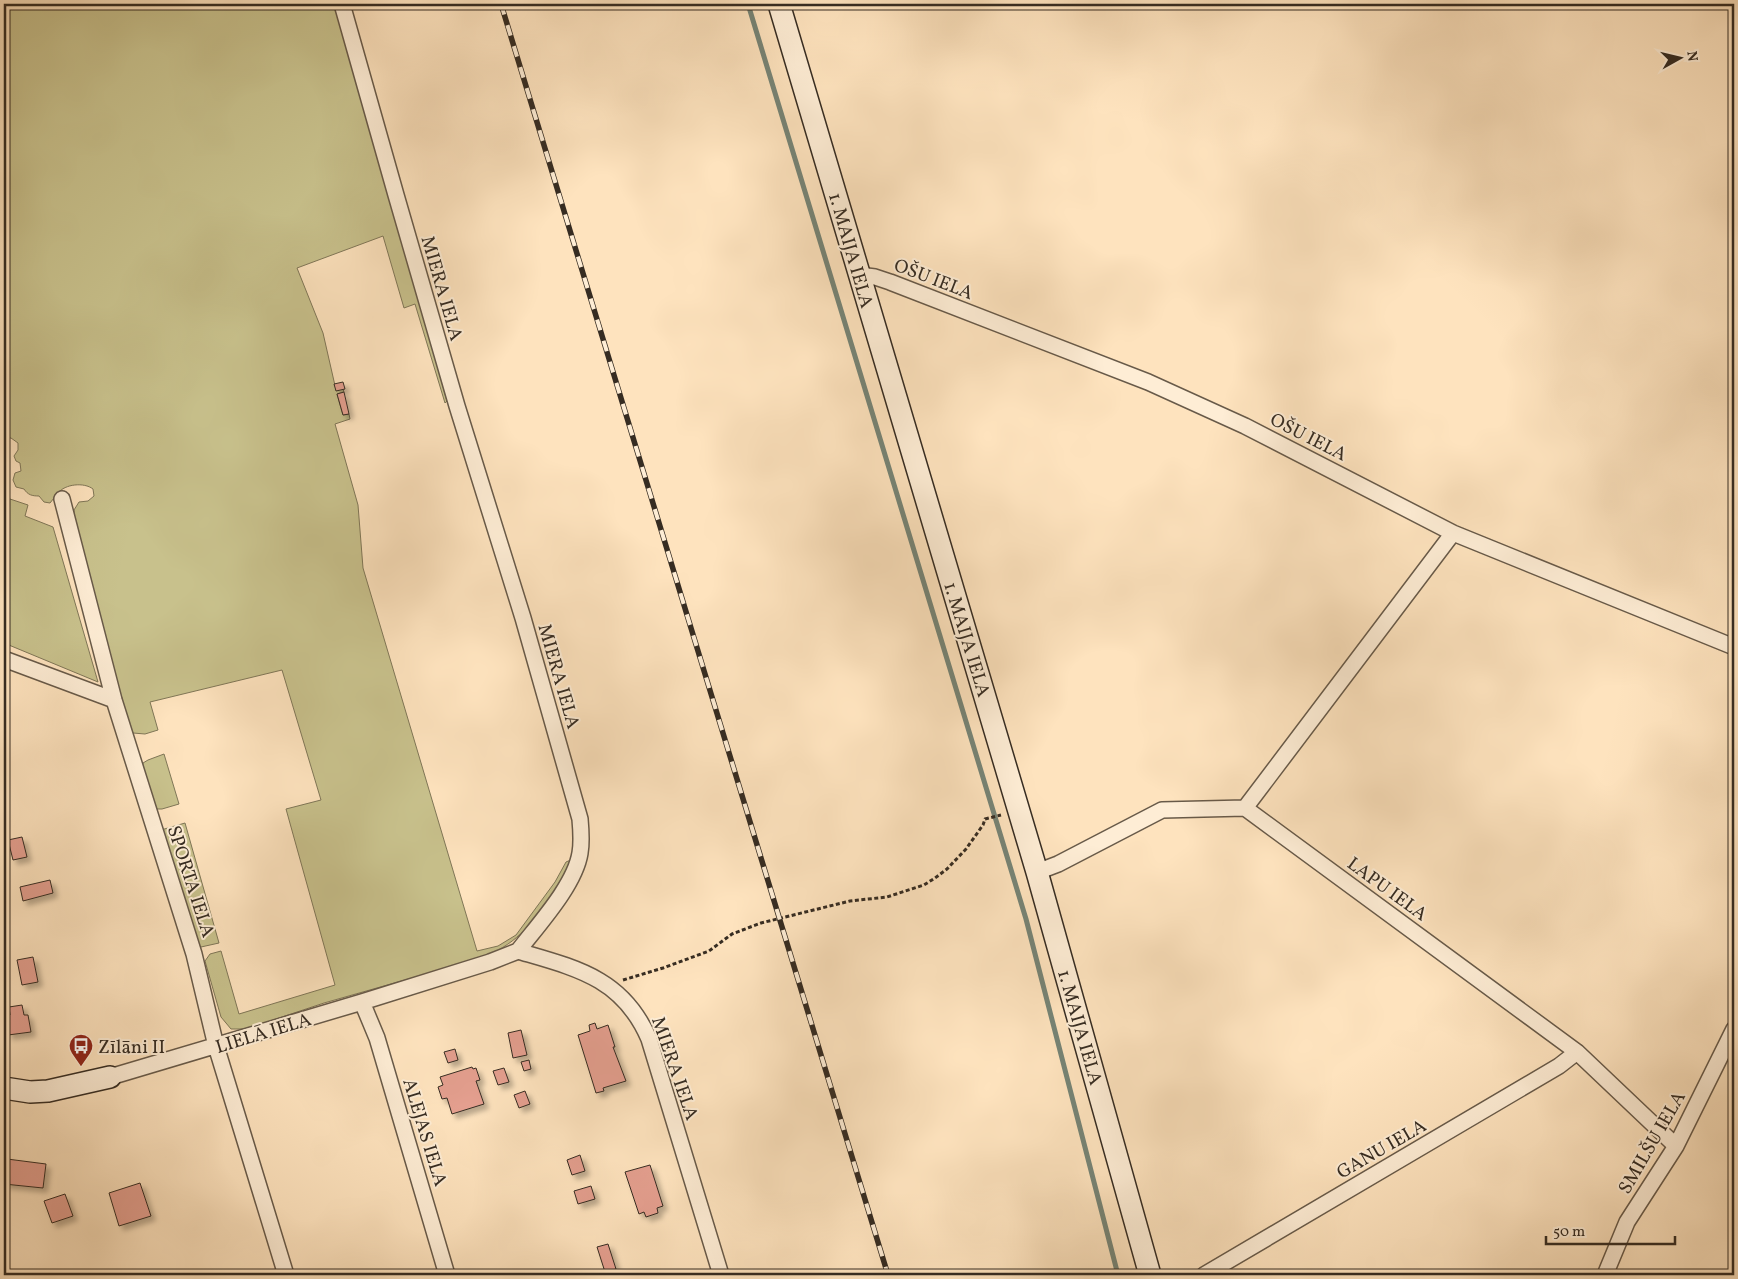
<svg xmlns="http://www.w3.org/2000/svg" width="1738" height="1279" viewBox="0 0 1738 1279" font-family="Vollkorn,serif">
<style>
.green{fill:#c8c18c;stroke:#7f7657}
.lines{fill:none;stroke-linecap:round;stroke-linejoin:round}
.stream{stroke:#768476;stroke-width:5}
.building{fill:#e49f8f;stroke:#362c22;filter:url(#shadow)}
.street-casing{stroke:#685a49;stroke-width:18}
.secondary-casing{stroke:#362c22;stroke-width:24}
.path{stroke:#362c22;stroke-width:3;stroke-dasharray:4 2.5;stroke-linecap:butt}
.street{stroke:#feedd5;stroke-width:15}
.secondary{stroke:#feedd5;stroke-width:21}
.rail-casing{stroke:#362c22;stroke-width:5.5}
.rail{stroke:#feedd5;stroke-width:4;stroke-dasharray:11;stroke-linecap:butt}
.labels{text-anchor:middle;stroke-width:4;stroke-linejoin:round;paint-order:stroke}
.street-label{font-size:19px;fill:#362c22;stroke:#feedd5}
.poi-label{font-size:19px;fill:#362c22;stroke:#feedd5;text-anchor:start}
</style>
<defs>
<filter id="shadow"><feDropShadow dx="4.5" dy="4.5" stdDeviation="2.5" flood-color="#0004"/></filter>
</defs>
<rect width="100%" height="100%" fill="#fee3be"/>
<filter id="stains"><feTurbulence type="fractalNoise" baseFrequency=".004" numOctaves="4"/><feColorMatrix values="0 0 0 0 .2 0 0 0 0 .09 0 0 0 0 .02 0 0 0 .5 -.17"/></filter>
<radialGradient id="worn" r=".72"><stop offset=".6" stop-color="#630" stop-opacity="0"/><stop offset="1" stop-color="#630" stop-opacity=".3"/></radialGradient>
<path class="green" d="M4 4H336L447 401 445 403 415 304 404 308 383 236 297 268 323 333 336 390 343 389 344 392 337 394 343 415 349 414 350 419 335 424 358 505 363 568 477 951 498 946 516 935 555 882 566 862 573 859C567 873 559 884 551 896 530 927 515 945 479 959L324 1003 246 1029H231L221 1017 205 961 210 954 221 951 239 1014 335 985 286 809 321 800 282 670 150 702 158 730 145 734 133 733 128 727 74 515V510L79 502 88 501 94 496 93 489C84 482 65 484 58 493 55 496 53 500 50 503L44 502 39 496C32 496 28 495 24 489L16 487 13 480 15 473 21 471 20 463 16 461 14 456 18 450V443L11 438H6L4 440Z
M4 497 28 505 25 516 53 527 98 682 4 643Z
M164 754 179 804 162 809H155L142 770 143 763 148 760Z
M185 823 219 943 201 947 196 942 161 830Z"/>
<g class="lines">
<path class="stream" d="M748 4 1026 919 1118 1275"/>
</g>
<path class="building" d="M343 382 345 389 336 391 334 384Z
M344 392 349 414 343 415 337 394Z
M22 837 27 857 13 860 8 840Z
M50 880 53 893 23 901 20 887Z
M33 957 38 982 22 985 17 960Z
M22 1005 24 1015H28L31 1032 8 1035 5 1016 10 1015 9 1007Z
M595 1023 597 1029 608 1025 615 1047H613L626 1081 603 1088 604 1091 596 1093 578 1035 590 1031 589 1025Z
M521 1030 527 1055 513 1058 508 1033Z
M455 1049 458 1060 448 1063 444 1052Z
M529 1060 531 1069 524 1071 521 1062Z
M472 1067 473 1069 476 1068 480 1080 476 1081 484 1104 452 1114 447 1098 442 1099 438 1087 443 1085 440 1077Z
M504 1068 509 1082 498 1085 493 1071Z
M525 1091 530 1104 519 1108 514 1095Z
M580 1155 585 1171 572 1175 567 1160Z
M7 1159 46 1164 43 1188 4 1184Z
M650 1165 663 1206 657 1208 658 1213 646 1217 644 1212 639 1214 625 1172Z
M140 1183 151 1216 119 1226 109 1193Z
M591 1186 595 1199 578 1204 574 1191Z
M65 1194 73 1216 52 1223 44 1201Z
M608 1244 616 1269 605 1272 597 1247Z"/>
<g class="lines">
<defs>
<path id="street" d="M342 4 396 195 457 406 523 618 580 819C581 830 582 842 580 853 575 885 538 925 518 951 576 968 623 978 649 1039L721 1275
M859 275 875 277 890 282 1148 382 1245 426 1453 533 1734 647
M62 499 114 700 194 954 216 1046 286 1275
M4 659 114 700
M1245 808 1453 533
M1037 872 1058 864 1162 810 1245 808 1577 1052 1676 1146
M362 1002 377 1038 447 1275
M110 1077 362 1002 490 962 518 951
M1204 1275 1559 1066 1577 1052
M1605 1275 1627 1222 1676 1146 1734 1029"/>
<path id="secondary" d="M779 4 1037 872 1150 1275
M4 1088 30 1092 48 1091 110 1077"/>
</defs>
<use href="#street" class="street-casing"/>
<use href="#secondary" class="secondary-casing"/>
<path class="path" d="M623 980 663 968 709 951 732 934 761 923 850 901 887 897 924 885 935 878 947 869 966 849 983 825 985 819 1001 815"/>
<use href="#street" class="street"/>
<use href="#secondary" class="secondary"/>
<defs>
<path id="rail" d="M501 4 888 1275"/>
</defs>
<use href="#rail" class="rail-casing"/>
<use href="#rail" class="rail"/>
</g>
<defs>
<symbol id="bus-pin" viewBox="-11 -11 22 30"><path d="M0 17L-7.5 6A9.5 9.5 0 1 1 7.5 6Z" fill="#8f2418" stroke="#feedd5"/><path d="M-5-6H5V4H4V6H2V4H-2V6H-4V4H-5ZM-3.5-4V0h7V-4ZM-3.5 1.2v1.5H-2V1.2ZM2 1.2v1.5H3.5V1.2Z" fill="#fff"/></symbol>
</defs>
<g fill-rule="evenodd">
<use href="#bus-pin" x="67" y="1032" width="28" height="38"/>
</g>
<g class="labels">
<g class="street-label">
<text transform="translate(852 250) rotate(74)" y="7">1. MAIJA IELA</text>
<text transform="translate(934 278) rotate(21)" y="7">OŠU IELA</text>
<text transform="translate(443 288) rotate(74)" y="7">MIERA IELA</text>
<text transform="translate(1309 436) rotate(27)" y="7">OŠU IELA</text>
<text transform="translate(968 639) rotate(73)" y="7">1. MAIJA IELA</text>
<text transform="translate(560 676) rotate(74)" y="7">MIERA IELA</text>
<text transform="translate(192 881) rotate(72)" y="7">SPORTA IELA</text>
<text transform="translate(1388 888) rotate(36)" y="7">LAPU IELA</text>
<text transform="translate(1081 1027) rotate(74)" y="7">1. MAIJA IELA</text>
<text transform="translate(263 1032) rotate(-17)" y="7">LIELĀ IELA</text>
<text transform="translate(676 1068) rotate(71)" y="7">MIERA IELA</text>
<text transform="translate(426 1132) rotate(73)" y="7">ALEJAS IELA</text>
<text transform="translate(1651 1142) rotate(-60)" y="7">SMILŠU IELA</text>
<text transform="translate(1381 1148) rotate(-30)" y="7">GANU IELA</text>
</g>
<g class="poi-label">
<text x="98" y="1053">Zīlāni II</text>
</g>
</g>
<rect width="1738" height="1279" fill="none" stroke="#fee3be" stroke-width="20"/>
<rect x="5" y="5" width="1728" height="1269" fill="none" stroke="#362c22" stroke-width="2.5"/>
<rect x="10" y="10" width="1718" height="1259" fill="none" stroke="#362c22"/>
<g transform="translate(1680 58) rotate(82)" stroke="#feedd5" stroke-width="4" paint-order="stroke">
<path d="M0-4L9 19L0 12L-9 19Z" fill="#362c22"/>
<text y="-8" font-size="14" font-weight="bold" text-anchor="middle" fill="#362c22">N</text>
</g>
<path d="M1546 1236v8h129v-8" fill="none" stroke="#362c22" stroke-width="2.5"/>
<text x="1553" y="1236" font-size="15" fill="#362c22" stroke="#feedd5" stroke-width="4" paint-order="stroke">50 m</text>
<rect width="100%" height="100%" filter="url(#stains)"/>
<rect width="100%" height="100%" fill="url(#worn)"/>
</svg>
